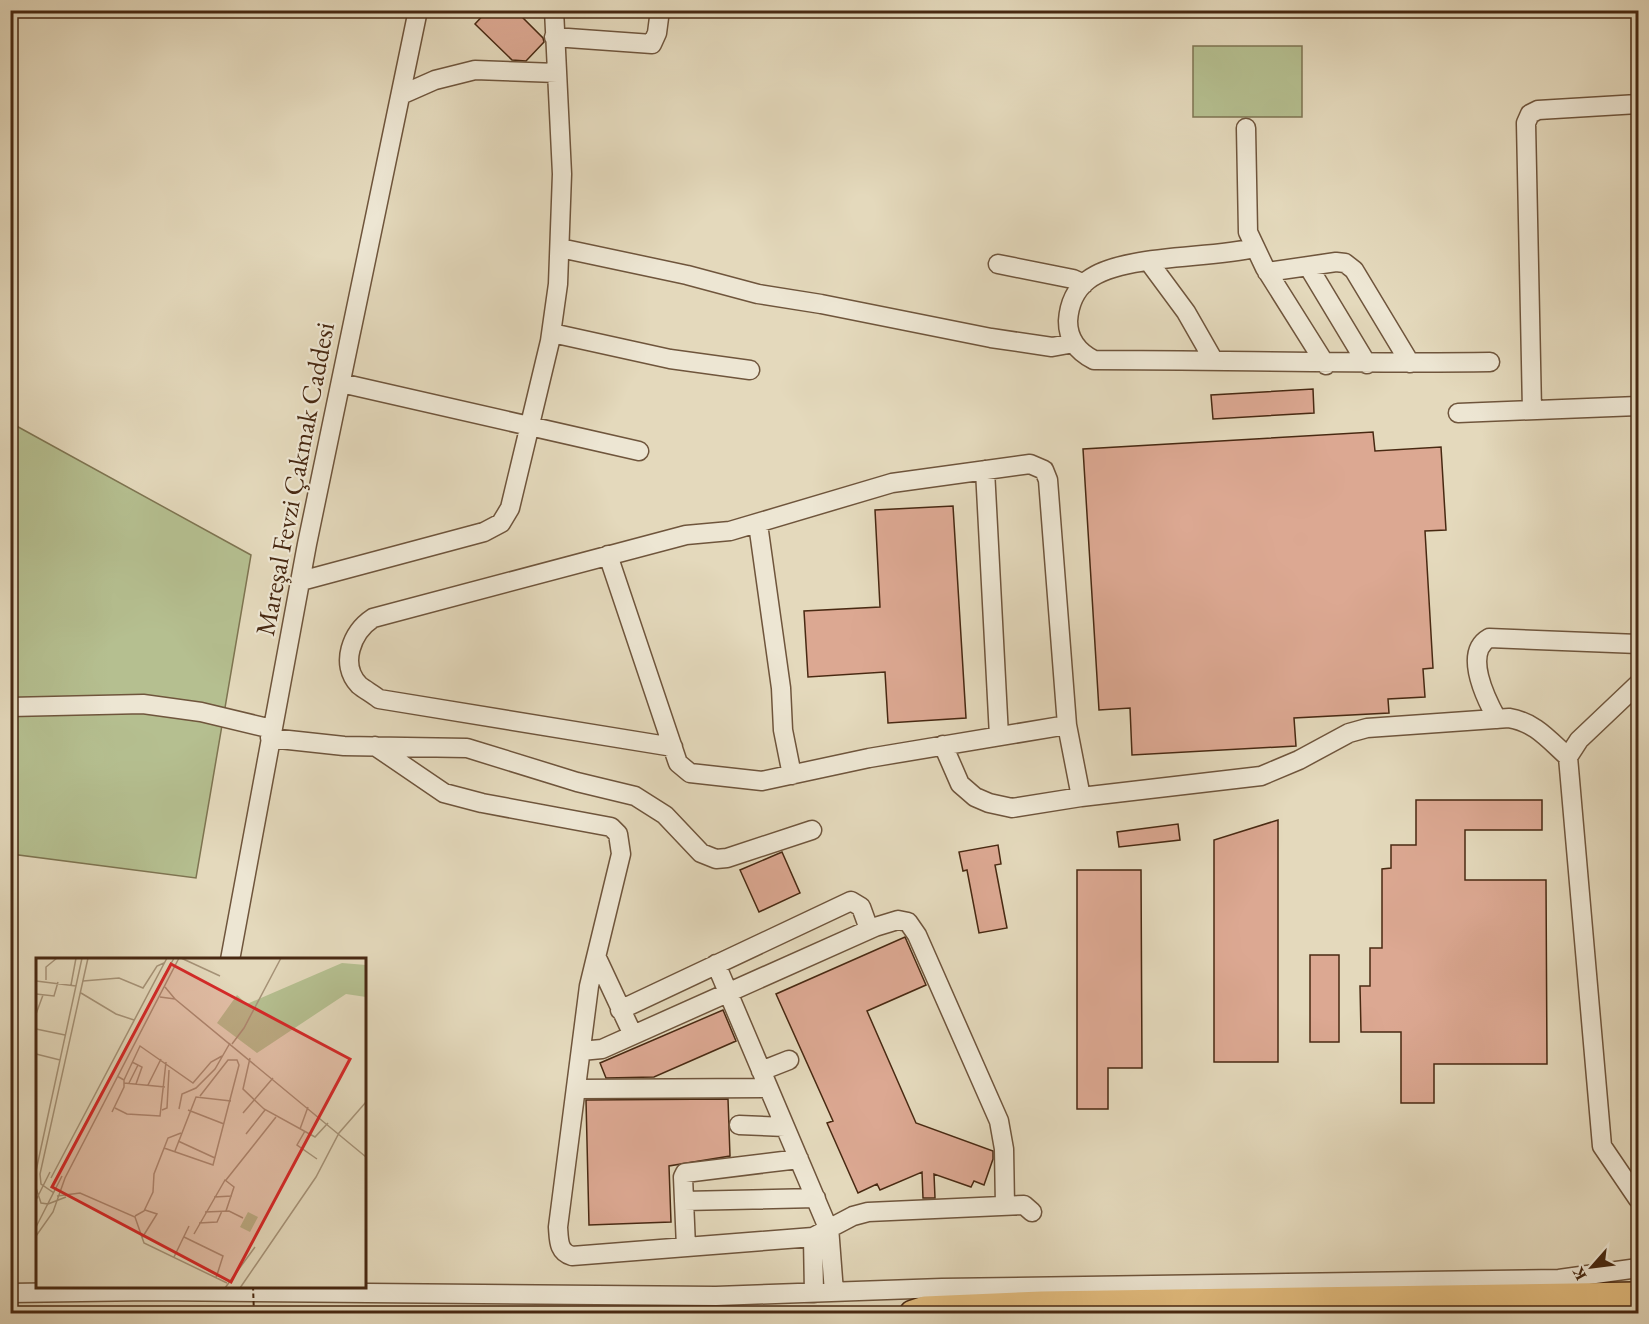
<svg xmlns="http://www.w3.org/2000/svg" width="1649" height="1324" viewBox="0 0 1649 1324" font-family="'EB Garamond',serif">
<style>
.green{fill:#b5bf90;stroke:#7e7451;stroke-width:1.5}
.building{fill:#dca892;stroke:#482912;stroke-width:1.5}
.lines{fill:none;stroke-linecap:round;stroke-linejoin:round}
.minor-casing{stroke:#6f553c;stroke-width:21}
.highway-casing{stroke:#482912;stroke-width:30}
.minor{stroke:#ede6d3;stroke-width:18}
.highway{stroke:#e2bc7e;stroke-width:27}
.path-bridge{stroke:#482912;stroke-width:2;stroke-dasharray:4.5 3;stroke-linecap:butt}
.labels{text-anchor:middle;stroke-width:4.5;stroke-linejoin:round;paint-order:stroke}
.street-label{font-size:27px;fill:#482912;stroke:#ede6d3}
.inset-road{fill:none;stroke:#a69378;stroke-width:1.5}
.view{fill:#d62828;fill-opacity:0.15;stroke:#d62828;stroke-width:3}
.inset-edge{fill:none;stroke:#482912;stroke-width:3}
</style>
<rect width="100%" height="100%" fill="#e4d9bc"/>
<filter id="stains"><feTurbulence type="fractalNoise" baseFrequency=".00333" numOctaves="4"/><feColorMatrix values="0 0 0 0 .2 0 0 0 0 .09 0 0 0 0 .02 0 0 0 .5 -.17"/></filter>
<radialGradient id="worn" r=".72"><stop offset=".6" stop-color="#630" stop-opacity="0"/><stop offset="1" stop-color="#630" stop-opacity=".3"/></radialGradient>
<path class="green" d="M1193 46H1302V117H1193Z
M11 423 251 555 196 878 11 854Z"/>
<path class="building" d="M488 10H515L543 38 544 42 526 61 512 60 475 24Z
M1313 389 1314 413 1213 419 1211 395Z
M1373 432 1375 451 1441 447 1446 530 1425 531 1433 668 1423 669 1425 697 1388 699 1389 713 1294 718 1296 746 1132 755 1130 708 1099 710 1083 449Z
M953 506 966 718 888 723 885 672 808 677 804 611 880 607 875 510Z
M1416 800H1542V830H1465V880H1546L1547 1064H1434V1103H1401V1032H1361L1360 986H1370V948H1382V869L1391 868V845H1416Z
M1278 820V1062H1214V840Z
M1178 824 1180 840 1119 847 1117 832Z
M998 845 1001 864 995 865 1007 928 979 933 967 870 963 871 959 852Z
M782 852 800 893 759 912 740 870Z
M1077 870H1141L1142 1068H1108V1109H1077Z
M905 937 926 985 867 1011 916 1123 993 1151V1159L984 1185 974 1181 971 1187 934 1174 935 1198H923L922 1172 880 1190 877 1184 858 1193 827 1123 833 1121 776 994Z
M1310 955H1339V1042H1310Z
M723 1010 736 1041 654 1077 606 1078 600 1063Z
M728 1099 730 1156 669 1166 671 1222 589 1225 586 1100Z"/>
<g class="lines">
<defs>
<path id="minor" d="M554 37 652 44 657 33 660 10
M401 95 435 80 475 70 557 73
M1246 128 1248 232 1265 268 1326 365
M560 248 687 275 758 294 821 304 991 338 1052 347 1074 343
M1254 248C1210 259 1122 254 1088 280 1075 290 1069 305 1068 321 1068 340 1078 352 1094 360 1226 360 1358 364 1490 362
M1149 262 1186 312 1214 361
M998 264 1073 279 1084 284
M1308 266 1367 364
M1267 272 1336 262 1345 263 1354 270 1410 363
M552 333 670 359 750 370
M341 383 639 451
M1532 410 1526 123 1530 114 1538 110 1638 104
M1458 413 1638 406
M985 470 999 736
M758 524 781 688 783 730 792 775
M608 555 678 763 690 773 762 781 869 758 1067 725
M301 581 484 532 501 523 510 508 550 341 558 284 562 174 554 10
M1638 684 1579 740 1568 757 1602 1146 1638 1199
M10 707 143 704 201 712 272 729
M1497 719C1486 699 1463 653 1489 638L1638 644
M270 738 344 746 467 748 577 782 635 796 665 815 701 853 716 859 727 858 812 830
M943 745 960 784 975 797 989 803 1012 808 1081 797 1261 776 1299 760 1349 733 1367 728 1509 718C1535 722 1549 740 1568 757
M375 746 444 793 482 803 611 827 618 834 621 854 589 986 558 1227C559 1240 558 1252 572 1256L813 1237
M673 747 379 699C373 694 365 690 359 685 339 664 352 632 373 618L686 535 730 531 892 483 1030 464 1044 470 1048 480 1067 725 1081 797
M597 958 633 1035
M230 960 307 544 418 10
M716 964 828 1228
M620 1010 851 901 861 907 869 929
M581 1051 602 1049 875 927 898 920 908 922 917 935 999 1121 1004 1149 1005 1206
M761 1071 789 1060
M577 1089 768 1088
M739 1125 785 1127
M684 1201 816 1198
M829 1227 834 1292
M686 1247 683 1177 685 1173 799 1159
M10 1293 151 1291 716 1296 942 1288 1559 1279 1638 1268
M814 1293 813 1237 853 1216 868 1212 1024 1205 1032 1212"/>
<path id="highway" d="M913 1314 925 1310 1042 1305 1638 1296"/>
</defs>
<use href="#minor" class="minor-casing"/>
<use href="#highway" class="highway-casing"/>
<use href="#minor" class="minor"/>
<use href="#highway" class="highway"/>
<path class="path-bridge" d="M253 1286 254 1314"/>
</g>
<g class="labels">
<g class="street-label">
<text transform="translate(295 479) rotate(-79)" y="9">Mareşal Fevzi Çakmak Caddesi</text>
</g>
</g>
<g transform="translate(36 958)">
<rect width="330" height="330" fill="#e4d9bc"/>
<path d="M306 5 330 7V39L310 36 221 95 181 65 201 37 211 46ZM212 254 222 259 214 274 204 269Z" fill="#b5bf90"/>
<path class="inset-road" d="M145 0 184 18M10 22V9L21 0M0 23 40 28M47 23 83 20 107 30 121 8 128 5M35 27 40 0M45 35 80 56 98 62M0 36 18 38 22 24M124 39 139 41 129 29M139 41 330 199M0 56 7 37M0 71 29 77M196 86 208 70 245 0M0 96 24 102M214 100 207 131 228 151 279 179 292 165M96 104 106 109 100 126M88 122 104 88 157 125 175 104 186 98M88 125 129 129M93 125 102 107M112 127 125 101M79 150 91 156 124 158 130 104M143 151 146 136 160 130 179 111 194 85M126 152 131 150 133 112M152 152 188 166M76 154 88 129V122L81 118M207 155 237 120M264 171 272 149M269 173 261 187 281 201M210 176 229 152M142 183 179 200M128 190 177 207 203 107 201 102H192L164 138M139 193 160 139 195 143M0 213 46 0M15 220 131 0M190 222 240 159M19 223 138 0M0 230 5 245 12 246M18 235 5 226 4 216 52 0M21 238 44 235 99 259 108 285 191 325M178 239 196 238M0 242 14 214M12 246 30 239M169 254 193 253 207 260M99 258 108 253 117 234 118 216 132 180 145 175M163 265 181 264 186 253M0 269 26 218M158 276 189 222 198 229 190 253M0 278 17 254 29 220 143 0M148 279 187 298 180 320M106 280 121 256 109 252M138 299 153 268M189 330 219 289M204 330 280 219 303 175 330 144"/>
<path class="view" d="M135 6 314 101 195 324 16 229Z"/>
<rect width="330" height="330" class="inset-edge"/>
</g>
<rect width="1649" height="1324" fill="none" stroke="#e4d9bc" stroke-width="36"/>
<rect x="12" y="12" width="1625" height="1300" fill="none" stroke="#482912" stroke-width="3"/>
<rect x="18" y="18" width="1613" height="1288" fill="none" stroke="#482912" stroke-width="1.5"/>
<g transform="translate(1592 1267) rotate(242)" stroke="#ede6d3" stroke-width="4.5" paint-order="stroke">
<path d="M0-4.5L10 22L0 15L-10 22Z" fill="#482912"/>
<text y="-9" font-size="16" font-weight="bold" text-anchor="middle" fill="#482912">K</text>
</g>
<rect width="100%" height="100%" filter="url(#stains)"/>
<rect width="100%" height="100%" fill="url(#worn)"/>
</svg>
